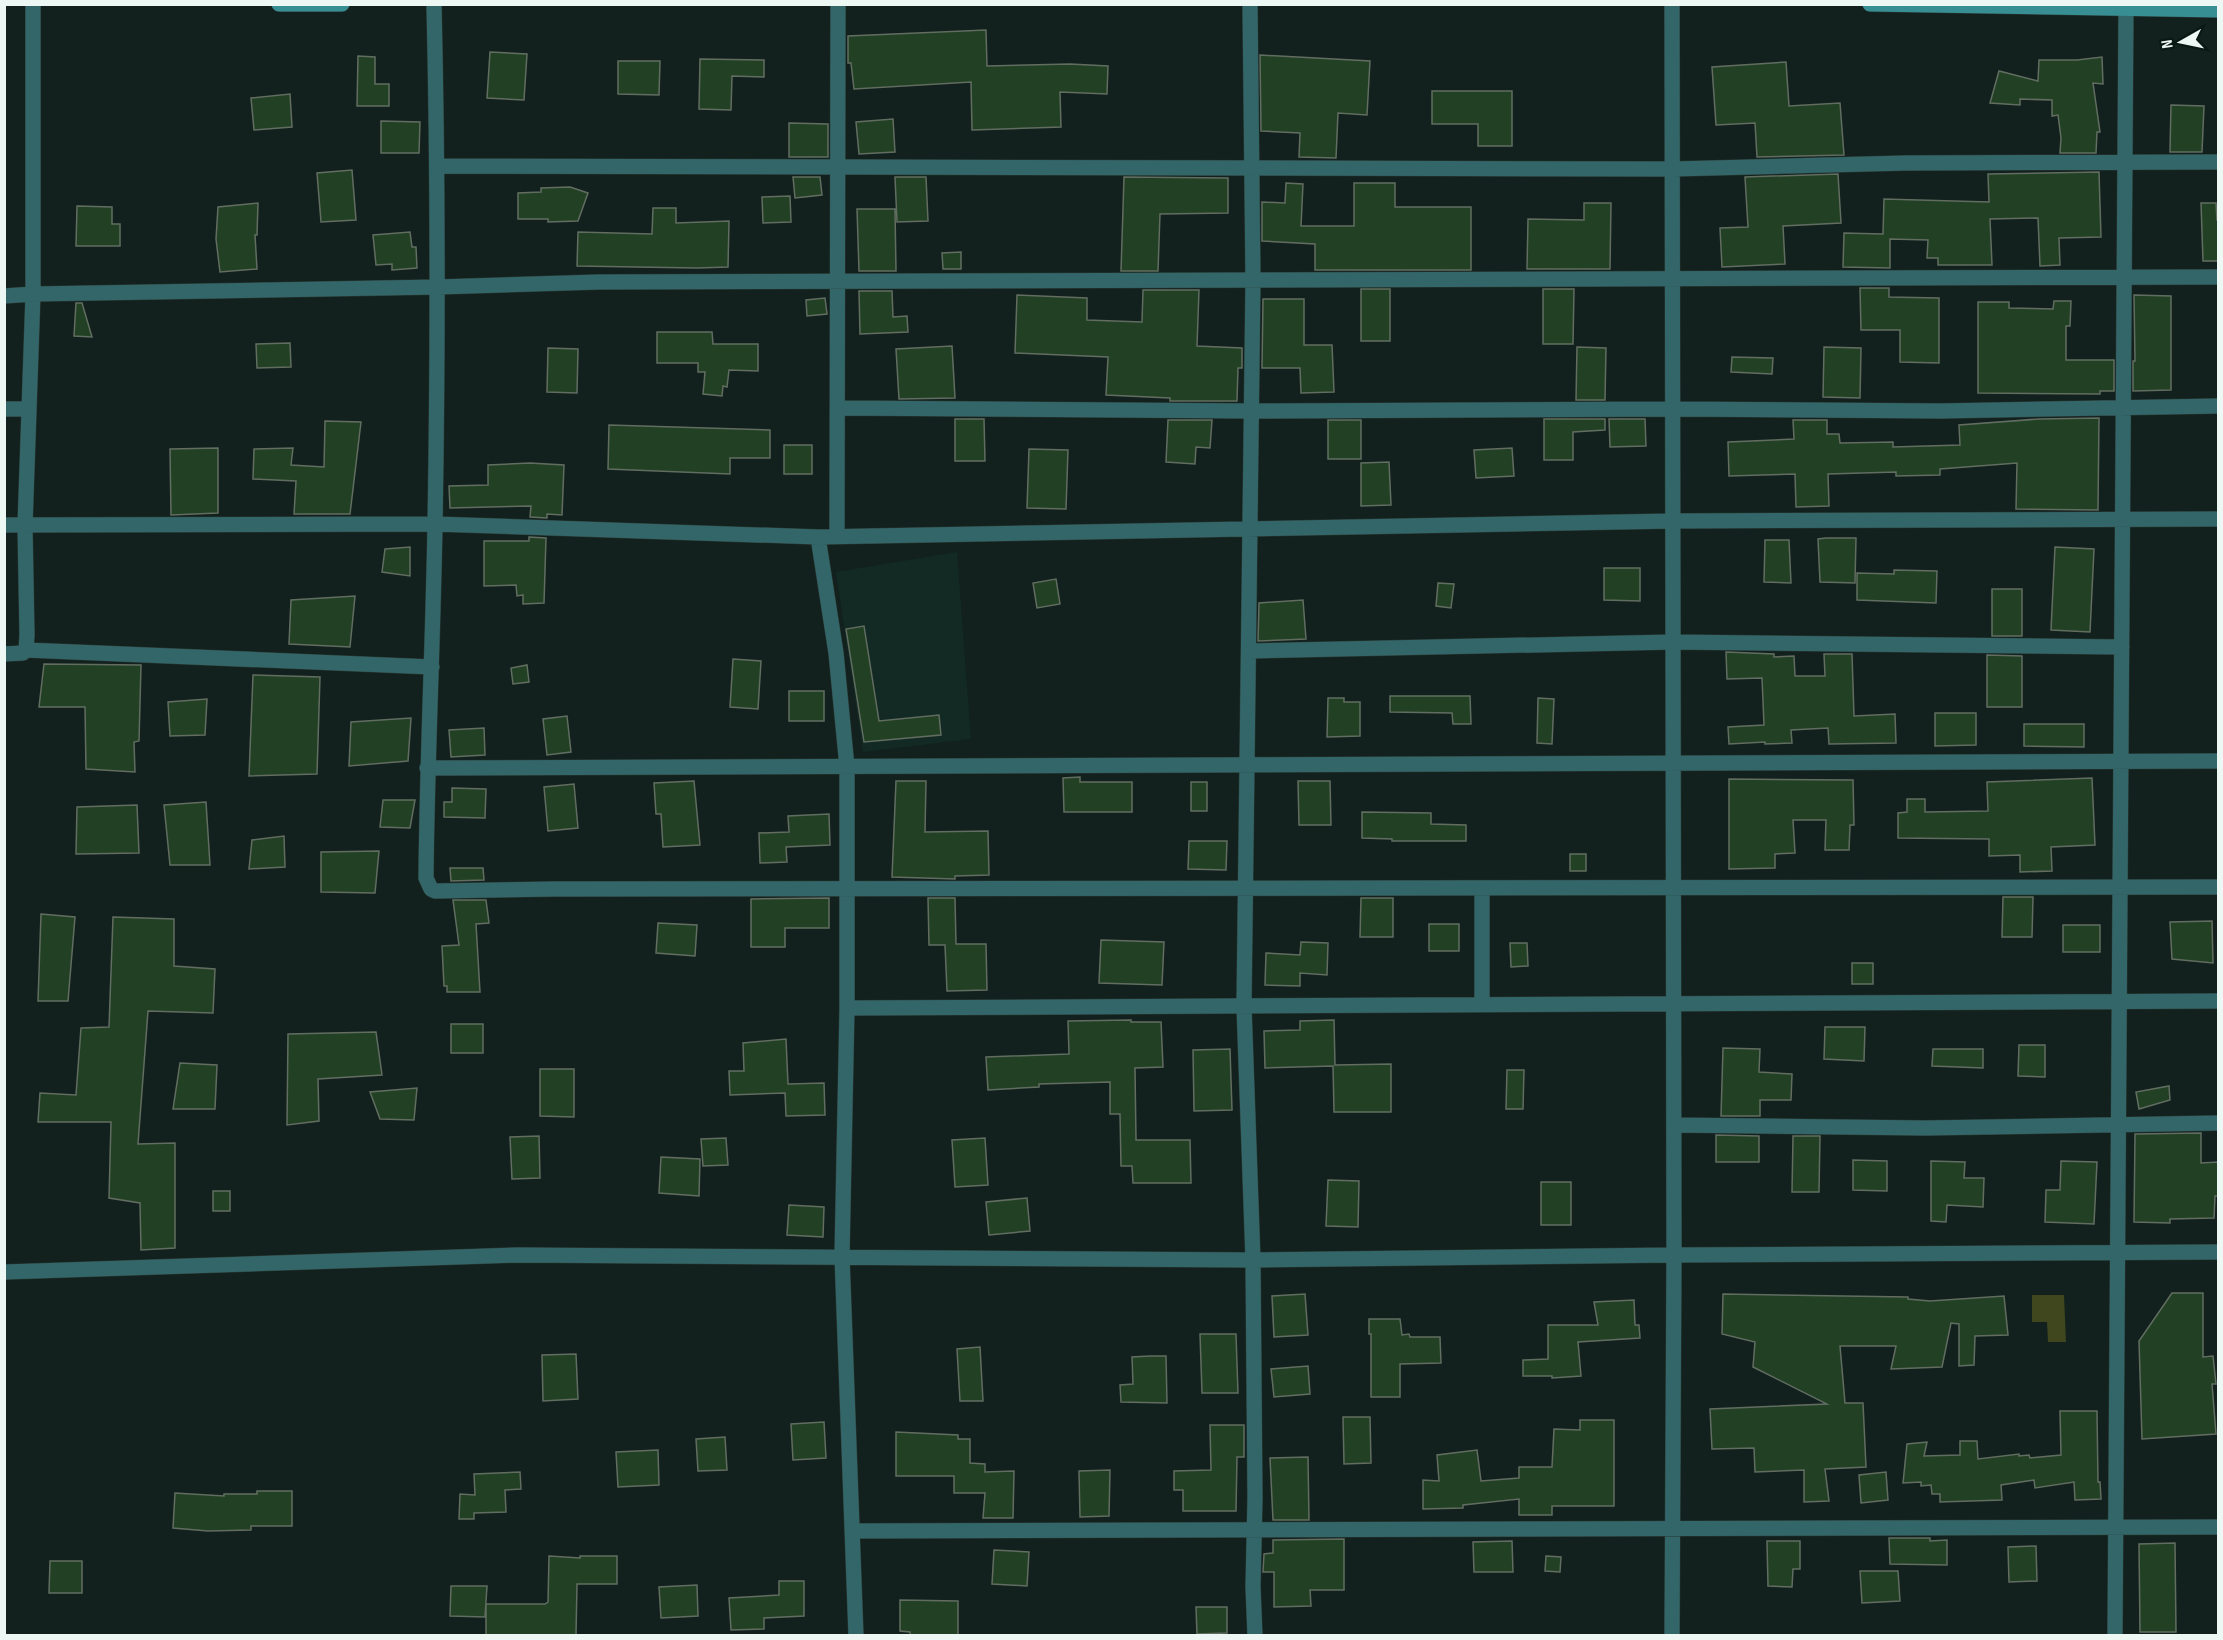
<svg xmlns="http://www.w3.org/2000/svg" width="2223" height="1640" viewBox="0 0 2223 1640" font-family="'Sofia Sans Condensed',sans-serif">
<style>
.built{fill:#122a23}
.green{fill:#40461e}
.building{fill:#224023;stroke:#626d62;stroke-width:1.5}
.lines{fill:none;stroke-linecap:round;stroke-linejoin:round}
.street-casing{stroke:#2c3b37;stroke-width:16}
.secondary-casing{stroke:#2c3b37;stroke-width:16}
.street{stroke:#336668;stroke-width:15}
.secondary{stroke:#378e93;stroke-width:15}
</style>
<rect width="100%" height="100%" fill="#12211d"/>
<path class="built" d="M957 552 971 739 863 752 836 572Z"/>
<path class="green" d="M2032 1295H2064L2066 1342H2048L2047 1322H2032Z"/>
<path class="building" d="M986 30 987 66 1070 64 1108 66 1107 94 1060 92 1061 127 972 130 971 82 854 89 851 63H848V36Z
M490 52 527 54 524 100 487 98Z
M1260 55 1370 61 1367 115 1338 113 1336 158 1299 157 1300 133 1261 131Z
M358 56 375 57V84H389V106H357Z
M2102 57 2103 84 2093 83 2100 132H2097L2096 153H2060L2061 138 2058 115 2052 116V100L2020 99V105L1990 103 1999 71 2038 81 2039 60H2077Z
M700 59 764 60V77L732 76 731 110 699 109Z
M618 61H660L659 95 618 94Z
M1786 62 1789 106 1840 103 1844 155 1757 157 1755 123 1716 125 1712 67Z
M1432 91H1512V146H1478V124H1432Z
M290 94 292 127 254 130 251 98Z
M2171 105 2204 106 2202 152H2170Z
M893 119 895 152 859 154 856 122Z
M381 121 420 122 419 153H381Z
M789 123 828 124V157H789Z
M352 170 356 220 321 222 317 173Z
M2099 172 2101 237 2059 238 2060 265 2040 266 2038 218 1990 219 1992 265H1938V258H1927L1928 240 1890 239V268L1843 267 1844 233 1883 234 1884 199 1989 202 1988 174Z
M1838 174 1841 223 1783 226 1785 264 1722 267 1720 228 1748 227 1745 177Z
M793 177H820L822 195 795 198Z
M895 177H926L928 221 897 222Z
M1124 177 1228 178V213L1160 214 1158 271H1121Z
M1286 183 1303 184 1301 226H1354V183H1395V207H1471V270H1315V244L1262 241V202L1285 203Z
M570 187 588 193 578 221 548 222V219H518V193L541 192V188Z
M790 196 791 222 763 223 762 197Z
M258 203 257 235H255L257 269 220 272 216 239 218 207Z
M1584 203H1611L1610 269H1527L1528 219 1584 220Z
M2201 203H2216L2217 220H2218V261H2203Z
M77 206 112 207V224H120V246H76Z
M653 208H676V223L729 221 728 267 697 268 577 266 578 232 652 234Z
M857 209H895L896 271H859Z
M410 232 412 247H416L417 268 392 270V264L376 265 373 235Z
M961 252V269H943L942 253Z
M1860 288H1889V297L1939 298V363L1900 362V330H1861Z
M1361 289H1390V341H1361Z
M1543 289H1574L1573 344H1543Z
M1143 290H1199L1197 346 1242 348V368H1238L1237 401H1170V398L1106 395 1108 357 1015 353 1017 295 1087 298V320L1142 322Z
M859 291H892L893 317 907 316 908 332 860 334Z
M2134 295 2171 296V390L2133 391V361H2135Z
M825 298 827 314 807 316 806 300Z
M1263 299H1304V345H1332L1334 392 1301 393 1300 368H1262Z
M2054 301H2071L2070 326H2066V360H2114V391H2100V394L1978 393V302H2009V308L2053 309Z
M76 303H82L92 337 74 336Z
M657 332H712L713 344H758V371L729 370 727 387 723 386 722 396 703 394 705 372H698V363H657Z
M290 343 291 367 257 368 256 344Z
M952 346 955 398 899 399 896 349Z
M1577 347 1606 348 1605 400H1576Z
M1824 347 1861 348 1860 398 1823 397Z
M548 348 578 349 577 393 547 392Z
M1732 357 1773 358 1772 374 1731 372Z
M2099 418 2098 510 2016 509 2017 463 1940 469V475L1896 476V472L1828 474 1829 506 1796 507 1795 474 1729 476 1728 442 1794 439 1793 420H1827V434H1839L1840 443 1893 442V447L1960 445 1959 425 2039 419Z
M955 419H984L985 461H955Z
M1544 419H1605V430L1573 432V460H1544Z
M1609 419H1645L1646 446 1610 447Z
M1168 420H1212L1210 448 1196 447 1195 464 1166 462Z
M1328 420H1361V459H1328Z
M325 421 361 422 350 514H294L296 481 253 479 254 449 293 448 291 465 324 467Z
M609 425 770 430V458H730V474L608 469Z
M784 445H812V474H784Z
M218 448V513L171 515 170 449Z
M1512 448 1514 476 1476 478 1474 450Z
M1029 449 1068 450 1066 509 1027 508Z
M1389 462 1391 505 1361 506V463Z
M530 463 564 465 562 515 547 514V518L530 517 531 506 450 508 449 486 488 485V465Z
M529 537 546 538 544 603 523 604V595L517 596 516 585 484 586V541H529Z
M1826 538H1856L1855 583 1820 582 1818 539Z
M1765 540H1789L1791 583 1764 582Z
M410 547V576L382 572 385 549Z
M2055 547 2094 549 2090 632 2051 630Z
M1604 568H1640V601L1604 600Z
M1894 570 1937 571 1936 603 1857 600V573L1894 574Z
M1056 579 1060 604 1037 608 1033 583Z
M1438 583 1454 584 1451 608 1436 606Z
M1992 589H2022V636H1992Z
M355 596 350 647 289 644 291 600Z
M1303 600 1306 639 1258 641 1259 603Z
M864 626 879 721 939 715 941 735 864 742 846 629Z
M1726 652 1774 654V657L1794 656 1795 676H1825L1824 654H1852L1854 716 1895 714 1896 743 1829 744 1828 728 1791 730 1792 743 1765 744V742L1729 744 1728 727 1764 725 1762 678 1727 679Z
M1987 655 2022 656V707H1987Z
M733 659 761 661 758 709 730 707Z
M44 664 141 665 139 741 134 742 135 772 86 769 85 707H39Z
M527 665 529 682 513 684 511 668Z
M253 675 320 677 317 774 249 776Z
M789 691H824V721H789Z
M1390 696H1470L1471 724H1453L1452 713 1390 712Z
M1328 698H1344V702H1360V736L1327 737Z
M1538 698 1554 699 1552 744 1537 743Z
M207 699 205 735 170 736 168 702Z
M1935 713H1976V745L1935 746Z
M567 716 571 752 547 755 543 719Z
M411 718 408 761 349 766 351 722Z
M2024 724H2084V747L2024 746Z
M484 728 485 755 451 757 449 730Z
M1080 777V782H1132V812H1064L1063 778Z
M2092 778 2095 845 2051 847 2052 871 2020 872V855L1989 856V839L1898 838V813L1907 812V799H1925V812L1988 811 1987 782Z
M1729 779 1853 780 1854 825H1850L1849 850H1825L1826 820H1793L1795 853 1775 854V868L1729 869Z
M694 781 700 845 663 847 661 814H656L654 783Z
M896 781H926L925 832 988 831 989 875 955 876V879L892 877Z
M1298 781H1330L1331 825H1299Z
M1191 782H1207V811H1191Z
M574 784 578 828 548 831 544 787Z
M452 788 486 789 485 818 444 817V802H452Z
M383 800H415L410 828 380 827Z
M206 802 210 865H170L164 805Z
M137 805 139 853 76 854 77 807Z
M1362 812 1431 813V824L1466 825V841H1392V839L1362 838Z
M829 814 830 845 786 847 787 862 760 863 759 833 789 832 788 816Z
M284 836 285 867 249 869 252 840Z
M1189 841H1227L1226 870 1188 869Z
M379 851 375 893 321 892V852Z
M1570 854H1586V871H1570Z
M450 868H483L484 880 451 881Z
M2003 897H2033L2032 937H2002Z
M829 898V928H785V947H751V899Z
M928 898H955L956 944H986L987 990 947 991 945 945H929Z
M1361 898H1393V937H1360Z
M453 900H486L489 923 476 924 480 992H447V986H444L442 946 459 945Z
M41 914 75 917 68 1001H38Z
M113 917 174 919V966L215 969 213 1013 148 1011 138 1144 175 1143V1248L141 1250 140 1203 109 1198 111 1122H38L40 1093 76 1095 81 1028 109 1027Z
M2212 921 2213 963 2172 959 2170 922Z
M658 923 697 925 695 956 656 953Z
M1429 924H1459V951H1429Z
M2063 925H2100V952H2063Z
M1101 940 1164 942 1162 985 1099 983Z
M1301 942 1328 943 1327 975 1300 973V986L1265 985 1266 953 1300 955Z
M1510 943H1527L1528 966 1511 967Z
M1852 963H1873V984H1852Z
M1131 1020V1022H1161L1163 1067 1135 1068 1136 1140H1190L1191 1183H1133L1132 1166H1121L1120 1114H1110V1082L1039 1084V1087L988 1090 986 1057 1069 1054 1068 1021Z
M1334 1020 1335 1065 1391 1064V1112H1334L1333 1066 1265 1068 1264 1031 1300 1030V1021Z
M451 1024H483V1053H451Z
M1825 1027H1865L1864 1061 1824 1059Z
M376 1032 382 1075 318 1079 319 1121 287 1125 288 1034Z
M786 1039 788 1084 824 1083 825 1115 786 1116 785 1093 730 1095 729 1071H744L743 1043Z
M2019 1045H2045V1077L2018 1076Z
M1723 1048 1760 1049 1759 1072 1792 1074 1791 1100H1760V1116H1721Z
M1230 1049 1232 1110 1194 1111 1193 1050Z
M1933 1049H1983V1068L1932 1066Z
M180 1063 217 1065 215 1109H173Z
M540 1069H574V1117L540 1116Z
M1507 1070H1524L1523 1109H1506Z
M2169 1086 2170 1100 2139 1109 2136 1092Z
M417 1088 414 1120 380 1119 370 1092Z
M2201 1133V1163L2218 1162V1196H2215L2214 1218 2170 1219V1223L2134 1222 2135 1134Z
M1716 1135 1759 1136V1162H1716Z
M539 1136 540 1178 512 1179 510 1137Z
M1793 1136H1820L1819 1192H1792Z
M726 1138 728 1165 703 1166 701 1139Z
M985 1138 988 1185 955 1187 952 1140Z
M661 1157 700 1159 699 1196 659 1193Z
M1853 1160 1887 1161V1191L1853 1190Z
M1931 1161 1965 1162 1964 1178H1984L1983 1207 1947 1205 1946 1222 1931 1221Z
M2061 1161 2097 1162 2094 1224 2045 1222 2046 1190H2060Z
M1328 1180 1359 1181 1358 1227 1326 1226Z
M1541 1182H1571V1225H1541Z
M213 1191H230V1211H213Z
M1027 1198 1030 1231 989 1235 986 1202Z
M789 1205 824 1207 823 1237 787 1235Z
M2172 1293H2203V1357L2213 1356 2216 1384H2212L2216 1434 2142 1439 2139 1341Z
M1305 1294 1308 1335 1274 1337 1272 1296Z
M1723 1294 1908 1297V1299L1930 1301 2004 1296 2008 1335 1975 1336 1974 1365 1959 1366V1324L1951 1323 1942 1367 1891 1369 1896 1346H1840L1845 1403H1863L1866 1467 1825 1469 1829 1501 1804 1502V1470L1755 1472 1754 1448 1712 1449 1710 1409 1827 1404 1753 1367 1755 1342 1722 1334Z
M1634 1300 1635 1325H1639L1640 1338 1578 1342 1581 1376 1552 1378V1376H1523V1360L1548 1359V1325H1598L1594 1302Z
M1369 1319H1400L1402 1335 1409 1334 1410 1337H1440L1441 1363 1400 1364V1397H1371V1334H1369Z
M1200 1334H1236L1238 1393H1202Z
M980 1347 983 1401H960L957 1349Z
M576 1354 578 1399 543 1401 542 1355Z
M1150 1356H1166L1167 1403 1121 1402 1120 1385 1133 1384 1132 1357Z
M1308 1366 1310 1394 1274 1397 1271 1369Z
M2060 1411H2097L2098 1482H2100L2101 1499 2075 1500 2074 1482 2035 1488 2034 1480 2001 1485 2002 1500 1940 1502V1494H1932L1931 1485 1921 1486V1482L1903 1483 1907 1444 1927 1442 1924 1456 1960 1455V1441H1977L1978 1459 2019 1454V1456L2029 1455 2030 1458 2061 1455Z
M1343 1417H1370L1371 1463 1344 1464Z
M1580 1420H1614V1506H1552V1515H1519V1499L1463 1505V1508L1423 1509V1480L1439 1481 1437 1455 1477 1450 1481 1481 1519 1478V1467H1552L1554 1429 1580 1430Z
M824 1422 826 1458 793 1460 791 1424Z
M1210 1425H1244V1457H1237L1236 1511H1183V1490H1174V1471L1211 1470Z
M896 1432 958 1435V1439H970V1463L985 1464V1472L1014 1471 1013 1518H983L985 1493H954V1476H896Z
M725 1437 727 1470 698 1471 696 1439Z
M658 1450 659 1485 618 1487 616 1452Z
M1308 1457 1309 1520H1273L1270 1458Z
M1110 1470 1109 1516 1080 1517 1079 1471Z
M520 1472 521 1489 505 1490 506 1512 474 1513V1519H459L460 1494 475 1495 474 1474Z
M1886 1472 1888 1500 1861 1503 1859 1475Z
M257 1491H292V1526H251V1530L208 1531 173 1528 175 1493 224 1496V1494H257Z
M1889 1538H1930V1541L1947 1540V1565L1890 1564Z
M1344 1539V1590H1310L1311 1606 1274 1607V1572H1263L1264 1554 1273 1553V1540Z
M1512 1541 1513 1572H1474L1473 1542Z
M1767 1541H1800V1569H1793L1792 1587 1768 1586Z
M2175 1543 2176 1632H2140L2139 1544Z
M2036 1546 2037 1581 2009 1582 2008 1547Z
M994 1550 1029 1552 1027 1586 992 1584Z
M549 1556 580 1558V1556H617V1584H577L576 1635H486V1604H545L548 1602Z
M1546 1556 1561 1557 1560 1572 1545 1571Z
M50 1561H82V1593H49Z
M1860 1571H1898L1900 1601 1862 1603Z
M779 1581H804V1616L764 1618V1629L731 1630 729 1598 779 1595Z
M697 1585 698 1616 661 1618 659 1587Z
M451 1586H487L485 1617 450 1616Z
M900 1600 958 1601V1635H910V1632L900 1631Z
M1196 1607H1227V1633L1197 1634Z"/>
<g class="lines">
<defs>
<path id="street" d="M33 4V294L438 287 599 282 2218 277
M434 4C438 178 438 352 435 525 433 643 427 761 426 878L431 889 435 891 555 889 2218 887
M1250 4 1253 280 1244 1006 1253 1260 1255 1498 1253 1587 1255 1636
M437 166 1673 169 1906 163 2218 162
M4 296 33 294 25 526 27 635 26 650 23 653 4 654
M838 408 1251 411 1672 409 1940 411 2218 406
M4 409H29
M4 525 435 524 818 537 1673 521 2218 519
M837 536 838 4
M818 537 836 653 847 767V1008L842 1256 856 1636
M26 650 432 667
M1249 651 1673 642 2122 647
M427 768 2218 761
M1482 1004V889
M847 1008 2218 1001
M1674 1125 1925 1128 2218 1123
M4 1272 517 1255 1253 1260 1674 1255 2218 1252
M852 1531 2218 1527
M2115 1633 2126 8
M1672 1636 1674 1255 1672 4"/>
<path id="secondary" d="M279 4H342
M1870 4 2218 10"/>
</defs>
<use href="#street" class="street-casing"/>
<use href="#secondary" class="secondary-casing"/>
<use href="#street" class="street"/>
<use href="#secondary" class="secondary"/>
</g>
<rect width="2223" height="1640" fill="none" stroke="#edf7f3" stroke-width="12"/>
<g transform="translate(2181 42) rotate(261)" stroke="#091813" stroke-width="4.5" paint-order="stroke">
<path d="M0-4.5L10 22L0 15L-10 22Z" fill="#edf7f3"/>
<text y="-9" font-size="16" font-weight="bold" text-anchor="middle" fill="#edf7f3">N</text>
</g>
</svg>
